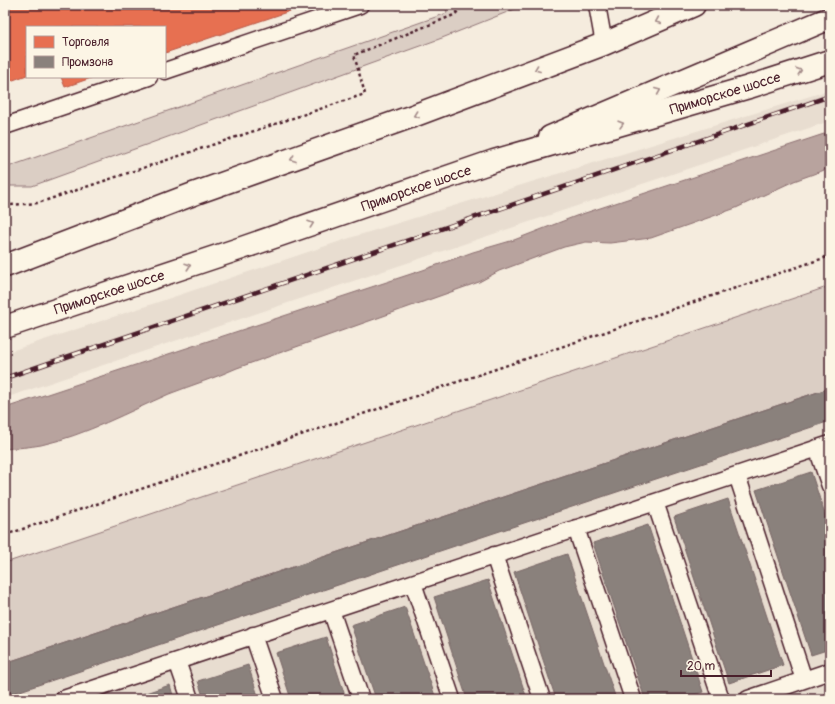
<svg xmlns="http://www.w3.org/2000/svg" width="835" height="704" viewBox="0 0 835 704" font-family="Pangolin,sans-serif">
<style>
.built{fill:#e8ddd0}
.green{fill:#dbcec4;stroke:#927678}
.water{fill:#b8a39e;stroke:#8c6e70}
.shops{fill:#e76f51;stroke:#b85746}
.industry{fill:#8a817c;stroke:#776464}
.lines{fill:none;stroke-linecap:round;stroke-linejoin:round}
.lane-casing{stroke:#4a1f2b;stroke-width:19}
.street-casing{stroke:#4a1f2b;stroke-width:25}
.primary-casing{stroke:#4a1f2b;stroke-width:25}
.path{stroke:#4a1f2b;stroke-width:2.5;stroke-dasharray:3 3;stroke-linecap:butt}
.lane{stroke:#fcf5e5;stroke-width:16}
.street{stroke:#fcf5e5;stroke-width:22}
.primary{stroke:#fcf5e5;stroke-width:22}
.rail-casing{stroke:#4a1f2b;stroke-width:4.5}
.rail{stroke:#fcf5e5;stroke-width:3;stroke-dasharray:9;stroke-linecap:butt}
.oneway{stroke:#a38a88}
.labels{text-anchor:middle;stroke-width:4;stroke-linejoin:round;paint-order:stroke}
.street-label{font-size:14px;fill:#4a1f2b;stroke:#fcf5e5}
</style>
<rect width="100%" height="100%" fill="#f5ecde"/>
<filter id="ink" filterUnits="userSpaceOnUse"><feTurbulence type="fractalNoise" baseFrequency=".025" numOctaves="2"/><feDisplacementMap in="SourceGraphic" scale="8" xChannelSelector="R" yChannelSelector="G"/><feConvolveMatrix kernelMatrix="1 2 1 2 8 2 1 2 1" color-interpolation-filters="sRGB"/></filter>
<g filter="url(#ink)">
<path class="built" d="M830 90V121L5 398V353L356 236Z
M830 388V699H5V663Z"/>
<path class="green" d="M445 5H525L442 38 32 186H5V168L447 13Z
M830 286V388L5 663V563Z"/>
<path class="water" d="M830 132V168L794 181 736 208 651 238 610 243 586 242 564 247 499 271 479 282 237 368C215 378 192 385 169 394 128 412 86 435 41 445 30 447 17 448 5 449V408L423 270 473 252 514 240 576 216Z"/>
<path class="shops" d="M5 5H308L165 53V27H27V75L5 83Z
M61 77H94L65 87Z"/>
<path class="industry" d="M830 388V421L5 696V663Z
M811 472 830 530V649L811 655 756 490Z
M728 499 783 665 729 683 674 517Z
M648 525 703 692 680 699H645L593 543Z
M567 554 616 699H556L514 572Z
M488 580 527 699H467L434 597Z
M405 607 436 699H376L351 625Z
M326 637 346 699H291L276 653Z
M248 665 259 699H204L198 681Z
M170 685 174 699H127Z
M830 694V699H814Z"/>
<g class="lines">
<defs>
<path id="lane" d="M597 5 604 44
M165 71 360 5
M5 126 149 77
M817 448 830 486
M737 475 804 680
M655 502 721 699
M576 528 633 699
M494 555 542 699
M413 583 452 699
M331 610 361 699
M253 635 275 699
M177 661 190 699
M63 699 830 444
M748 699 830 671"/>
<path id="street" d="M550 137 830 18"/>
<path id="primary" d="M5 266 196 193 413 116 604 44 694 5
M5 327 242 248 494 161 749 87 830 61"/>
</defs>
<use href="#lane" class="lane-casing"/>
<use href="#street" class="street-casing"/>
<use href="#primary" class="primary-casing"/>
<path class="path" d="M5 204 11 205 38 203 365 94 354 55 454 15 465 5
M5 535 830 256"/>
<use href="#lane" class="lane"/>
<use href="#street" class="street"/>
<use href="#primary" class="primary"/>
<defs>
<path id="rail" d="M5 378 830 96"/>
</defs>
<use href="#rail" class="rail-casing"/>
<use href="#rail" class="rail"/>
</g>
<defs><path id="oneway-chevron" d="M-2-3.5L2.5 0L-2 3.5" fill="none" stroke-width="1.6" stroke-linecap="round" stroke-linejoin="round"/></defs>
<g class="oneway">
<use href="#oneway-chevron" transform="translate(658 21) rotate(157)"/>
<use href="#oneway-chevron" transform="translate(537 69) rotate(159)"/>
<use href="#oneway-chevron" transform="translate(799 71) rotate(-18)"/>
<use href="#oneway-chevron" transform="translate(658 91) rotate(-23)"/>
<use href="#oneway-chevron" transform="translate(416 115) rotate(160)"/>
<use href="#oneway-chevron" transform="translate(621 124) rotate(-16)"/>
<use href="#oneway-chevron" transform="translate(293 159) rotate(160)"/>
<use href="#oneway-chevron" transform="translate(311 224) rotate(-19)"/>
<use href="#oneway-chevron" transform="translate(188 266) rotate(-18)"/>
</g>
</g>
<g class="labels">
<g class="street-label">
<text transform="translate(725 93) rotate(-17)" y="5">Приморское шоссе</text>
<text transform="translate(416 188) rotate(-19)" y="5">Приморское шоссе</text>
<text transform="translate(109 292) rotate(-18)" y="5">Приморское шоссе</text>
</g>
</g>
<rect width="835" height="704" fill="none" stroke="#fcf5e5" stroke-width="20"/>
<rect x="10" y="10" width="815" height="684" fill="none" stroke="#4a1f2b" stroke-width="1.5" filter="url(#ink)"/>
<rect x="26" y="26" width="140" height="52" fill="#fcf5e5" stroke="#b59f9b"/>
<rect x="34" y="36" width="20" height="12" fill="#e76f51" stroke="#b59f9b"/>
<text x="62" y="46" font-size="12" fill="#4a1f2b">Торговля</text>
<rect x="34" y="56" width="20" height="12" fill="#8a817c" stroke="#b59f9b"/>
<text x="62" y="66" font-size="12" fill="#4a1f2b">Промзона</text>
<path d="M681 670v6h90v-6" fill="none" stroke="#4a1f2b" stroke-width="2"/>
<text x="687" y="670" font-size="12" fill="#4a1f2b" stroke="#fcf5e5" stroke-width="3" paint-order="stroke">20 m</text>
</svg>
